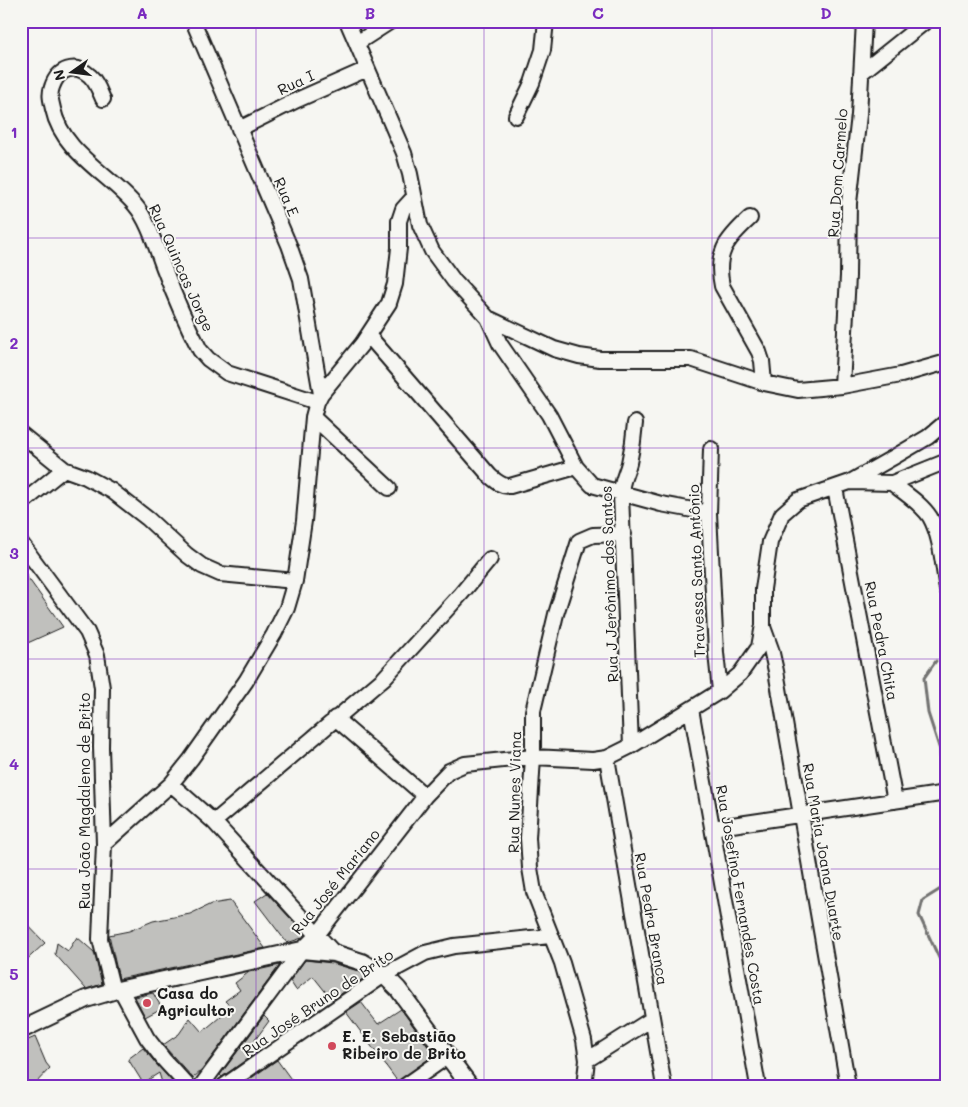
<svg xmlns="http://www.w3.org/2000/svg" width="968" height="1107" viewBox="0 0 968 1107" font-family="Mali,sans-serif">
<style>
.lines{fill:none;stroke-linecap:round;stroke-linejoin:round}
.stream{stroke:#727271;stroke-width:3}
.building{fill:#c0c0bd;stroke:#1c1c1c}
.minor-casing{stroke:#1c1c1c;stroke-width:18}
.major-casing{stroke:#1c1c1c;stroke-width:20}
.minor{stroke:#f6f6f2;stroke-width:14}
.major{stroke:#f6f6f2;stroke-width:16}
.grid{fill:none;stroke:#7b2cbf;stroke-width:1;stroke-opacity:0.55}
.poi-dot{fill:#d1495b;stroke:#f6f6f2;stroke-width:2}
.labels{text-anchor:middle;stroke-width:4;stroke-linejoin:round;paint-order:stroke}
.street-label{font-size:15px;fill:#1c1c1c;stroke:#f6f6f2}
.poi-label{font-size:15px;font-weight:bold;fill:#1c1c1c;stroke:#f6f6f2;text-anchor:start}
.neatline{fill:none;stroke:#7b2cbf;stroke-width:2}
.grid-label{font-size:16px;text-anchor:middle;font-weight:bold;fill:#7b2cbf}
</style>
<rect width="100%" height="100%" fill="#f6f6f2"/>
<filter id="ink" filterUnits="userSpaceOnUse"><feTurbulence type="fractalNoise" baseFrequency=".02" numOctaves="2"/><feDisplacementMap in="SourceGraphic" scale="10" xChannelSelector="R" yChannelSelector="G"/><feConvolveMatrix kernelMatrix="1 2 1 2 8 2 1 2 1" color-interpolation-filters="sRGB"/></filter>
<g filter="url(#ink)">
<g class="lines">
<path class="stream" d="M936 661 924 678 928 713 940 750 941 773 947 777
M947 885 923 900 919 915 947 975
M939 1086 947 1060"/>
</g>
<path class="building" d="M21 568 63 627 21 646Z
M267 893 305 934 302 938 287 943 255 901Z
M230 901 265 948 119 979 109 935 129 931 153 921 190 914 211 904Z
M21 918 45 943 21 965Z
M77 937 94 952 102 984 86 989 55 954 57 943 68 951Z
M305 960 332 963 358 971 367 976 332 1000 313 976 296 990 290 981Z
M280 965 202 1070 193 1078 163 1045 179 1034 190 1018 202 1032 220 1017 230 1006 225 1001 240 990 235 983 249 972Z
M153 993 162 1008 145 1017 135 997Z
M361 1002 378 1024 401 1009 434 1055 398 1082 346 1012Z
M264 1016 269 1021 255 1040 261 1049 222 1077 220 1075Z
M35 1037 46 1063 50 1068 33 1086H21V1043Z
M143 1048 158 1066 176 1086H163L159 1073 143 1083 128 1059Z
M277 1060 293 1082 286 1086H240Z"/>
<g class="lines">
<defs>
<path id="minor" d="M193 21 289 245 301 279 321 394
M347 21 404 153 410 174 420 225 432 251 454 281 488 318 554 349 579 356 600 359H691L764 383 798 390 842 386 901 375 947 362
M357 43 391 21
M861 73 926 21
M103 99C100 92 96 81 90 76 75 62 58 69 52 87 49 95 51 100 53 109 62 152 109 174 135 205 149 221 157 251 165 271 175 298 187 325 200 350L208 359 227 373 317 402
M516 116 532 83 543 50 546 21
M239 129 297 100 367 69
M750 218C726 240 715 253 722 286L759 352 762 361 764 383
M488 318 500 344 549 415 576 467 592 485 661 504 709 513
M368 335 490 476C496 481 502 487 510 486L576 467
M842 386 848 276 849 203 859 115 864 21
M313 417 389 488
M21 434 64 469 86 477 112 491 148 519 187 555 202 566 220 574 295 581
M711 449 709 513 716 653 720 691
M851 482 892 483 947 461
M892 483C904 493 921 503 930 517 941 536 943 567 947 589
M835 488 895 801
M21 504 64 469
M21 543 87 632 97 655 102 688 101 747 104 844 100 939 113 991
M763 627 771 649 776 671 848 1086
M691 709 758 1086
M335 718 425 796
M631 746 621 494C621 481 626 475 629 463 632 450 634 437 635 423
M607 758 664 1086
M171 784 214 822 334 953
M214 822 384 678 461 594 490 559
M712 828 947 793
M104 844 171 784 191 759 246 681 274 634 287 608 295 581 304 521 313 417 317 402 321 394 362 344 389 303 395 284 399 248V221L403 209 413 198
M121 990 147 1038 164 1060 188 1086
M587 1060 652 1019
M201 1086 302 950 317 935 425 796 449 771 465 764 533 757 593 760 607 758 631 746 720 691 740 674 759 647 763 625V589L770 542 782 514 798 500 850 482 894 457 928 437 947 421
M224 1086 384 975 425 953 454 946 550 936
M405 1086 448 1056
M584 1086 587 1060 584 1040 562 963 534 892 530 868 528 838 533 757V711L556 614 579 541 593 535 624 534"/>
<path id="major" d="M21 1030 86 999 113 991 302 950 334 953 362 962 384 975 398 989 470 1086"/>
</defs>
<use href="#minor" class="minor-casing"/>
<use href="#major" class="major-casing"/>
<use href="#minor" class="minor"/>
<use href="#major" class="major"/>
</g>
</g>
<path class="grid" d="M256 21V1086M484 21V1086M712 21V1086M21 238H947M21 448H947M21 659H947M21 869H947"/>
<g class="poi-dot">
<circle cx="147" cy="1003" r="5"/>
<circle cx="332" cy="1046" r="5"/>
</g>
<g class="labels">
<g class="street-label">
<text transform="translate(296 83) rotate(-25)" y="5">Rua I</text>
<text transform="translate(838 173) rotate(-86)" y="5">Rua Dom Carmelo</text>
<text transform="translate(286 197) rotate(67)" y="5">Rua E</text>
<text transform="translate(181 268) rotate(66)" y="5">Rua Quincas Jorge</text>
<text transform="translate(697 571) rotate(-92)" y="5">Travessa Santo Antônio</text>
<text transform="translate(610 584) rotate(-92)" y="5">Rua J Jerônimo dos Santos</text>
<text transform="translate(881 641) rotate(79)" y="5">Rua Pedra Chita</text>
<text transform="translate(515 792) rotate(-89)" y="5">Rua Nunes Viana</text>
<text transform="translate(85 801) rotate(-90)" y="5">Rua João Magdaleno de Brito</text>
<text transform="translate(823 852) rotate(80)" y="5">Rua Maria Joana Duarte</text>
<text transform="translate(336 882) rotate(-51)" y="5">Rua José Mariano</text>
<text transform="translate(740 895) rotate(80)" y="5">Rua Josefino Fernandes Costa</text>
<text transform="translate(651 919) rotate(80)" y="5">Rua Pedra Branca</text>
<text transform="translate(318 1003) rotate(-34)" y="5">Rua José Bruno de Brito</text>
</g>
<g class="poi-label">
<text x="157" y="999">Casa do<tspan x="157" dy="17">Agricultor</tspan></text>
<text x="342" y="1042">E. E. Sebastião<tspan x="342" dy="17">Ribeiro de Brito</tspan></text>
</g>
</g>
<rect width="968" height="1107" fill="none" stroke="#f6f6f2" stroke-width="55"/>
<g transform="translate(72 72) rotate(256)" stroke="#f6f6f2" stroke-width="4" paint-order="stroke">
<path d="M0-4L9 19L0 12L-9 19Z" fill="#1c1c1c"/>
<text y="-8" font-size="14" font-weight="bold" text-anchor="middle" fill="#1c1c1c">N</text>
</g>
<rect x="28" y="28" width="912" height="1052" class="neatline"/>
<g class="grid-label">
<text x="142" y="19">A</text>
<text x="370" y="19">B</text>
<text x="598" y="19">C</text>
<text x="826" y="19">D</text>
<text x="14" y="138">1</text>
<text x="14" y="349">2</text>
<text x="14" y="559">3</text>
<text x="14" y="770">4</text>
<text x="14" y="980">5</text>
</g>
</svg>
